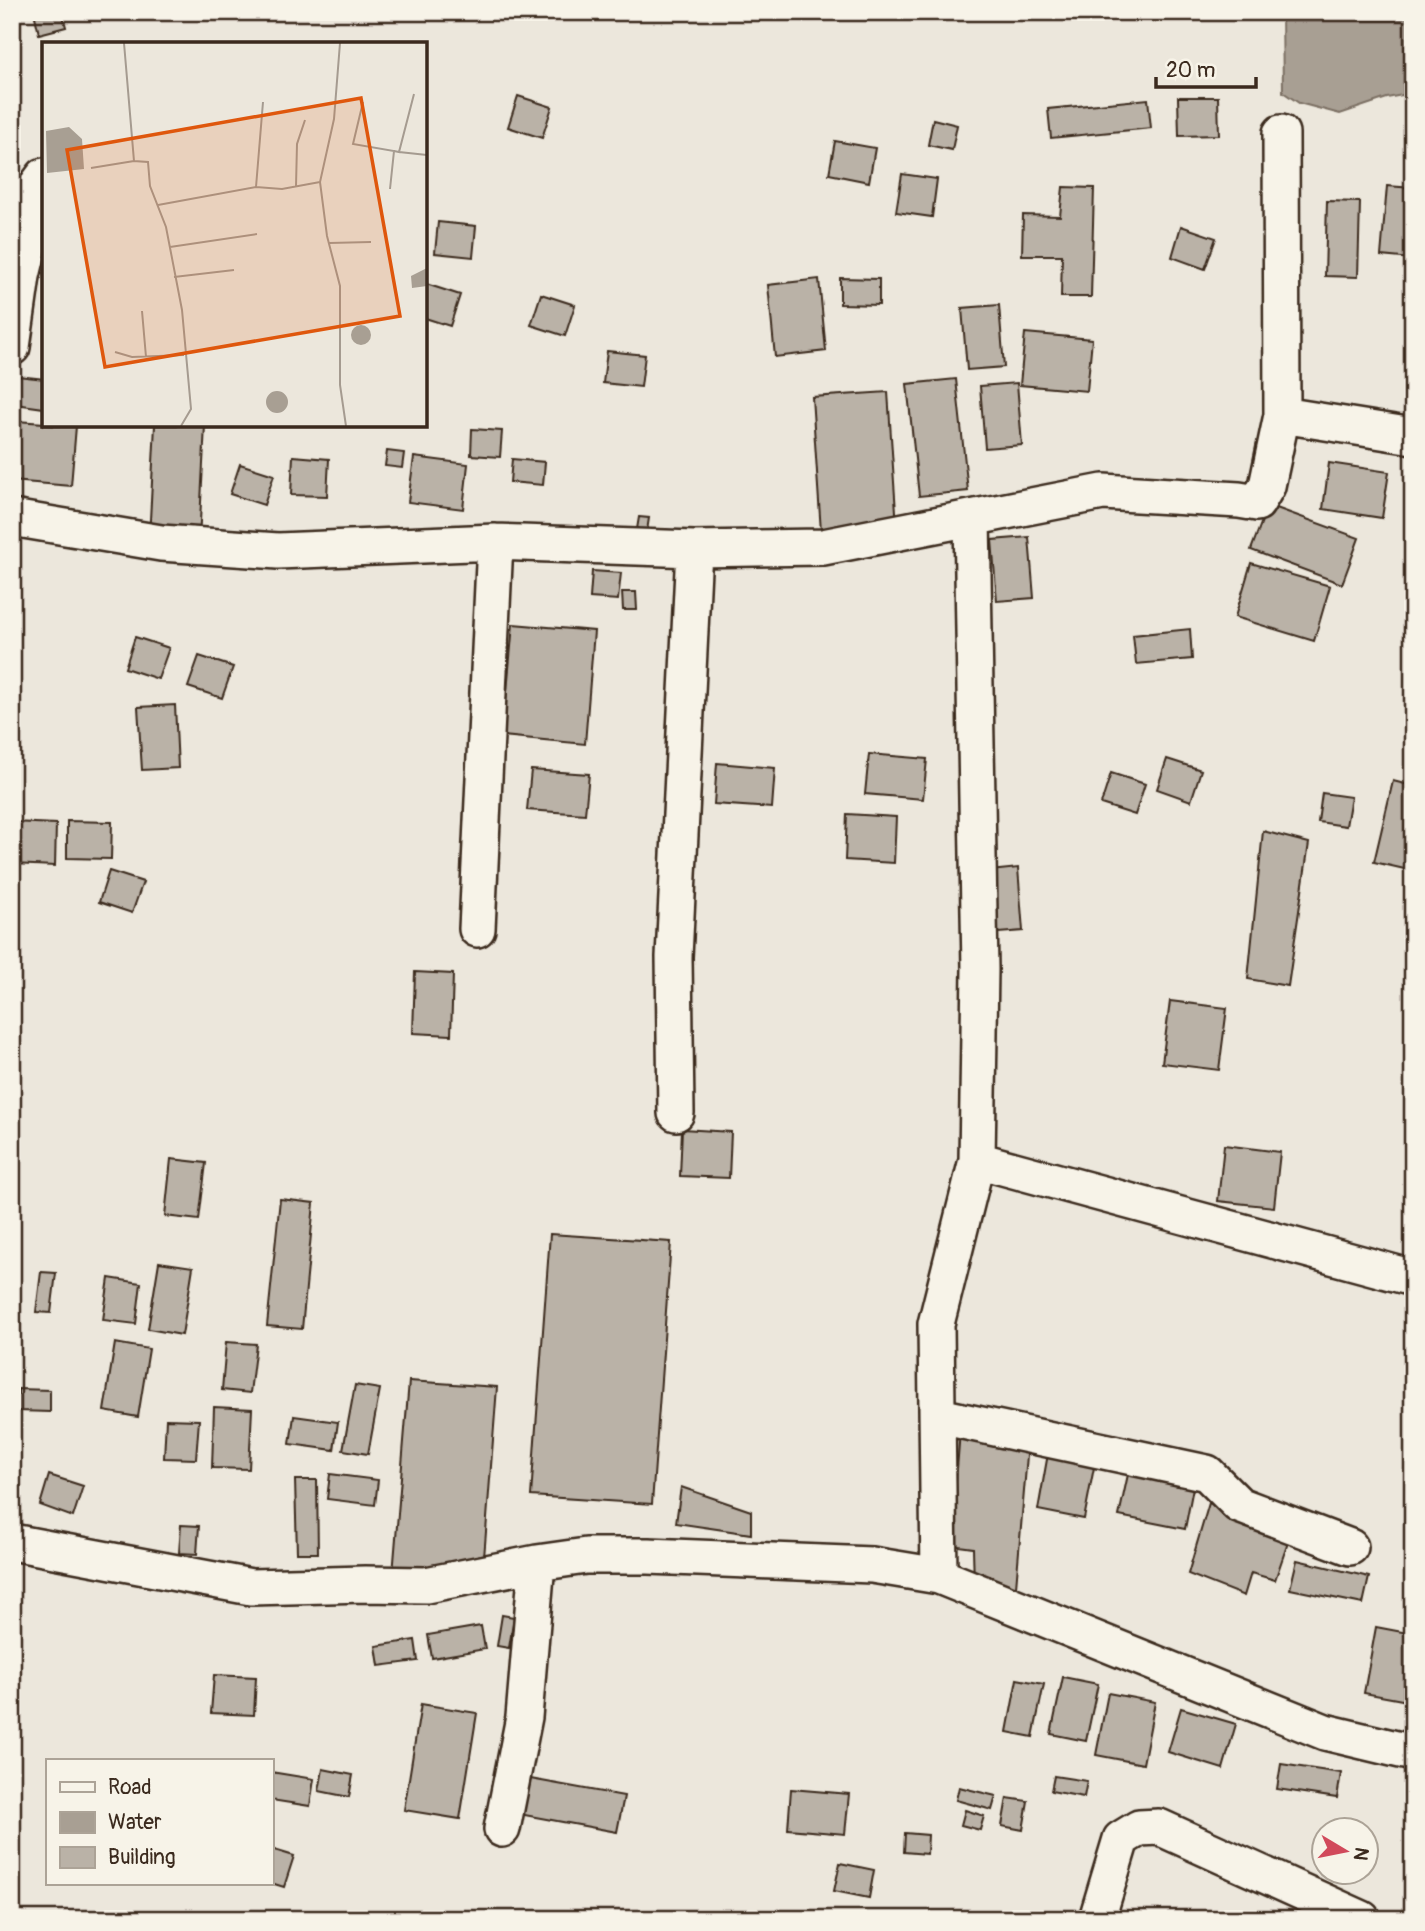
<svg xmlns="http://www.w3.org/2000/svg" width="1425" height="1931" viewBox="0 0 1425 1931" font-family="Pangolin,sans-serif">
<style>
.water{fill:#a89f93;stroke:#7c7064;stroke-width:2}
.building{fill:#bab2a7;stroke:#3b2a1e;stroke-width:2}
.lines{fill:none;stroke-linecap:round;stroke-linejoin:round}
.street-casing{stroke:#3b2a1e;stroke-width:40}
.street{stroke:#f7f3e8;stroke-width:35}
.inset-road{fill:none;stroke:#a59b90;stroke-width:2}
.view{fill:#df570d;fill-opacity:0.15;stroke:#df570d;stroke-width:3.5}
.inset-edge{fill:none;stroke:#3b2a1e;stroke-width:3.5}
</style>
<rect width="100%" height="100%" fill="#ece7dc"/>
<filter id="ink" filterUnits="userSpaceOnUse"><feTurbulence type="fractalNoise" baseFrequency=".0143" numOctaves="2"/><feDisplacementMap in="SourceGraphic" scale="14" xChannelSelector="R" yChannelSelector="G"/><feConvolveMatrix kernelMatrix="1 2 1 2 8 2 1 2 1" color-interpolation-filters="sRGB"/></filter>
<g filter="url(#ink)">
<path class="water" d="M1282 12H1413V93L1387 98 1340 114 1299 103 1283 92Z"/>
<path class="building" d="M34 12H62L66 27 39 34Z
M518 96 552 107 542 138 508 127Z
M1178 97H1218L1219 135 1179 136Z
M1148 99 1151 128 1051 138 1048 109Z
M933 119 957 125 952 150 928 145Z
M835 141 875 148 869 182 829 174Z
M902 174 937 179 932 217 896 212Z
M1387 186 1413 188 1412 259 1381 256Z
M1063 187 1094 188 1091 297H1061L1062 255H1022L1023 215 1060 216Z
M1327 201 1360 202 1358 277 1325 276Z
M438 222 476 226 473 257 435 253Z
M1181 226 1216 238 1205 269 1172 257Z
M840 278 879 279V305L840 304Z
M819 279 826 351 775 357 768 285Z
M426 284 460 295 450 326 425 318Z
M541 294 575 305 565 336 531 325Z
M999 305 1004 367 967 370 962 308Z
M1025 333 1092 339 1087 391 1020 385Z
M607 351 645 355 641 387 603 383Z
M18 376 44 379V408L15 404Z
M956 379 968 491 919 496 907 384Z
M1017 383 1022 445 985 448 980 386Z
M888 392 897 527 821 532 812 397Z
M16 421 44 423V425L76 426 71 486 12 481Z
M155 425H205L199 541 149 539Z
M472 429 502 431 500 457 471 455Z
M387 451 404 453 402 468 385 466Z
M293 456 329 459 327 496 291 495Z
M414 457 468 464 463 509 408 502Z
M512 459 545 462 543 485 510 482Z
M1329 463 1389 472 1382 518 1323 509Z
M240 464 274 475 264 505 230 494Z
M1268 505 1359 538 1342 584 1251 550Z
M639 517 649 518 647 531 637 529Z
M1029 537 1034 598 997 601 992 540Z
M1251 563 1330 586 1314 641 1235 617Z
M592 571 621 573 618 600 590 598Z
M622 592H636L637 610H623Z
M513 624 594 631 585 744 503 736Z
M1190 629 1192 659 1136 664 1133 635Z
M135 637 169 648 158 679 125 668Z
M199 656 233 667 222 698 188 687Z
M175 705 178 768 142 770 138 707Z
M869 754 927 759 923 799 865 794Z
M1167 759 1201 770 1191 801 1157 789Z
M717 763 775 768 772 808 714 804Z
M531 770 589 774 585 814 527 810Z
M1111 773 1145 784 1135 815 1101 804Z
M1393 781 1413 786V871L1374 862Z
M1322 793 1351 797 1346 826 1318 822Z
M847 814 896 817 894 863 845 860Z
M67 821 112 822 111 859 67 858Z
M12 822 56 824 55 866 12 864Z
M1263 831 1309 843 1288 986 1248 979Z
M1018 868 1023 931 986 934 981 872Z
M109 871 143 882 132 913 99 902Z
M415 972 453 974 451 1035 413 1033Z
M1170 1001 1227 1008 1219 1070 1162 1063Z
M682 1129 731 1132 729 1178 680 1176Z
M1224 1145 1280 1152 1274 1207 1218 1201Z
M171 1159 206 1163 199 1220 165 1216Z
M280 1199 314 1203 302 1329 267 1326Z
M550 1234 671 1242 652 1504 531 1496Z
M159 1262 193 1267 182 1335 148 1329Z
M41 1272 56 1273 51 1313 36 1312Z
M109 1278 141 1283 136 1324 103 1320Z
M226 1342 256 1344 250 1393 222 1390Z
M115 1343 149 1349 138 1417 104 1411Z
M409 1381 497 1387 484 1558 393 1574Z
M355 1385 380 1389 368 1454 343 1450Z
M18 1389 50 1390V1412L18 1411Z
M214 1407 252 1409 249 1469 212 1468Z
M294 1416 338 1422 334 1450 290 1444Z
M166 1419 199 1420 196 1459 164 1458Z
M960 1431 1028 1443 1016 1587 974 1584 973 1548 951 1545Z
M1049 1448 1096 1457 1084 1519 1038 1510Z
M1130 1465 1195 1477 1185 1529 1119 1516Z
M330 1474 378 1480 375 1505 327 1499Z
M49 1475 83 1486 73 1517 40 1505Z
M295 1480H317L318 1553H297Z
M681 1487 751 1511V1534L676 1523Z
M1209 1503 1293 1528 1275 1580 1251 1573 1244 1596 1188 1574Z
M181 1525 199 1526 197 1554 179 1553Z
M1297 1560 1369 1577 1363 1604 1290 1589Z
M502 1615 514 1617 509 1648 497 1646Z
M481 1626 485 1649 432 1658 428 1635Z
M1376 1627 1413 1634V1702L1364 1693Z
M415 1640 418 1661 379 1666 376 1646Z
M214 1675 256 1677 254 1715 211 1713Z
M1063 1677 1098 1684 1086 1741 1051 1734Z
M1017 1679 1044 1684 1033 1737 1007 1732Z
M1108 1693 1155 1702 1143 1764 1096 1755Z
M421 1704 477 1713 460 1819 404 1810Z
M1181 1708 1236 1724 1223 1769 1168 1752Z
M1281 1764 1341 1773 1337 1798 1277 1789Z
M323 1769 353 1775 349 1797 319 1791Z
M271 1772 314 1779 310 1806 271 1800Z
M1054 1776 1087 1781 1084 1797 1051 1791Z
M525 1778 624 1796 617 1832 519 1814Z
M959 1787 996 1796 992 1810 956 1800Z
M791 1789 849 1794 845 1834 788 1829Z
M1007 1798 1028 1801 1023 1830 1002 1826Z
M965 1810 984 1816 980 1830 961 1825Z
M905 1833 928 1835 927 1854 904 1852Z
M271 1849 294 1856 284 1887 271 1883Z
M840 1863 874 1870 869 1898 834 1891Z"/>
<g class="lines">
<defs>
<path id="street" d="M1281 133 1282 415
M12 347 22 276 30 242 38 184 44 176
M12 518 161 543 278 551 495 542 694 549 823 547 1103 492 1239 500 1257 503 1267 486 1282 415 1413 436
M477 929 495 542
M676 1113 674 957 694 549
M977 1160 1413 1278
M939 1416 1207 1473 1239 1505 1350 1547
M12 1542 251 1587 365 1584 426 1585 537 1563 586 1556H648L872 1565 939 1576 1325 1732 1413 1753
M939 1576 936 1324 977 1160 980 969 972 518
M502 1829 524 1717 537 1563
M1097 1919 1121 1839 1139 1828 1159 1827 1362 1919"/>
</defs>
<use href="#street" class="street-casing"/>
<use href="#street" class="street"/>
</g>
</g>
<g transform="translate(42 42)">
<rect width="385" height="385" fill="#ece7dc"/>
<path d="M27 85 40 97 42 127 5 131 4 89ZM385 226V244L370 246 369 234ZM309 293a10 10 0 1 1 20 0a10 10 0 1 1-20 0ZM224 360a11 11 0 1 1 22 0a11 11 0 1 1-22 0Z" fill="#a89f93"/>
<path class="inset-road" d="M82 1 92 119 106 120 108 144 124 185 140 268 149 367 139 384M298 1 292 77 278 140 285 194 298 244V343L304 384M321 60 311 102 352 109 348 147M352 109 357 110 372 52M357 110 385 113M49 126 92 119M254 144 255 102 263 78M214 145 221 60M116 163 214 145 240 147 278 140M287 201 329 200M128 205 215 192M132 235 192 228M100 269 104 315M73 310 90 315 142 313"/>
<path class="view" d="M319 56 358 274 63 325 25 108Z"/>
<rect width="385" height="385" class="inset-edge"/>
</g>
<rect width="1425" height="1931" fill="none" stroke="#f7f3e8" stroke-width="42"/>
<rect x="21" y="21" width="1383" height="1889" fill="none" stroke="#3b2a1e" stroke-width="2.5" filter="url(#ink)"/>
<rect x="46" y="1759" width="228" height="126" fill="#f7f3e8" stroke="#aca397" stroke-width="2"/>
<rect x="60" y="1782" width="35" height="10" fill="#f7f3e8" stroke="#aca397" stroke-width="2"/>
<text x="108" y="1794" font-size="21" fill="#3b2a1e">Road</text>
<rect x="60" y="1812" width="35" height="21" fill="#a89f93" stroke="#aca397" stroke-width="2"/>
<text x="108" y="1829" font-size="21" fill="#3b2a1e">Water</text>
<rect x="60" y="1847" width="35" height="21" fill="#bab2a7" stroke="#aca397" stroke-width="2"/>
<text x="108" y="1864" font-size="21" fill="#3b2a1e">Building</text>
<g transform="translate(1345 1851) rotate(100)"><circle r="33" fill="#f7f3e8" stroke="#aca397" stroke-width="2"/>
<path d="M0-5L12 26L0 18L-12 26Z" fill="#d1495b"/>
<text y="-10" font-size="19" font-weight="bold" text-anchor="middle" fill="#3b2a1e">N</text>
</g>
<path d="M1156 77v10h100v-10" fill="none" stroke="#3b2a1e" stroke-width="3.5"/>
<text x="1166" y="77" font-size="21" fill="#3b2a1e" stroke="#f7f3e8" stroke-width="5" paint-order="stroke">20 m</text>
</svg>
